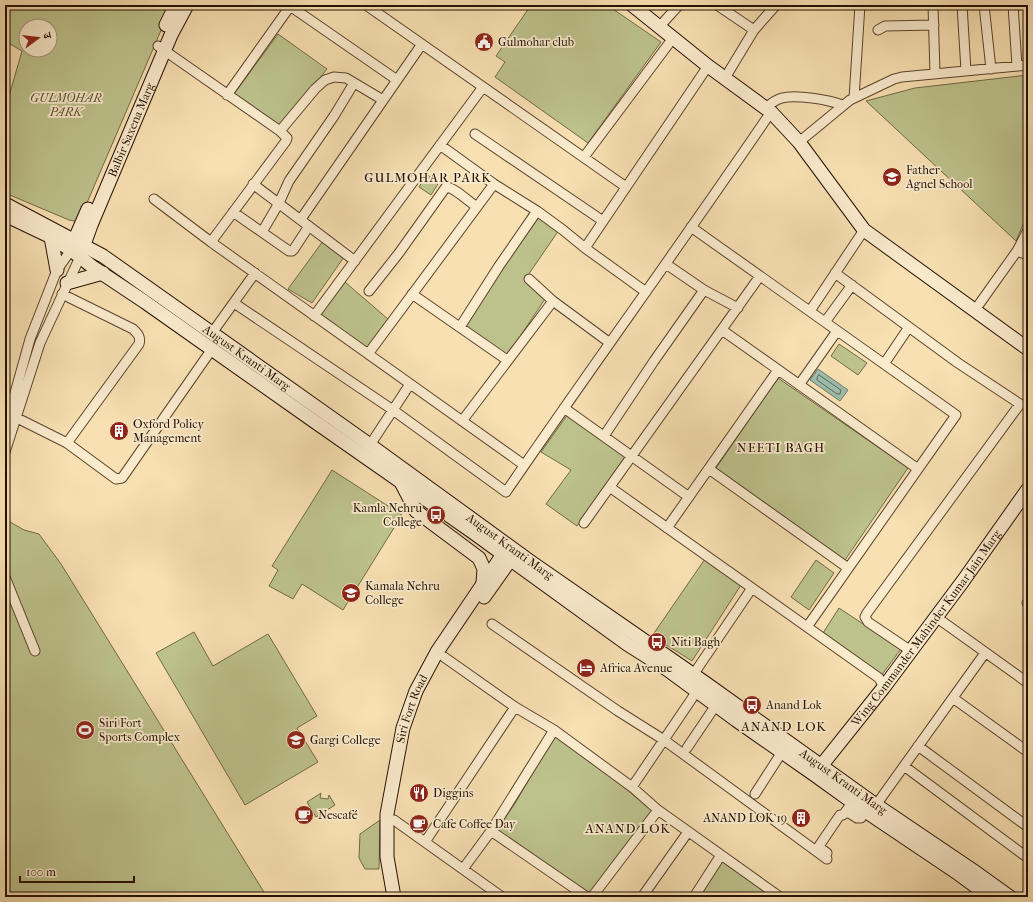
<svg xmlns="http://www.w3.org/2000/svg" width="1033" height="902" viewBox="0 0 1033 902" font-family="'IM FELL French Canon','Noto Serif Devanagari',serif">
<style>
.green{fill:#bdc28d;stroke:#716946;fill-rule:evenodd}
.water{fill:#9dbdad;stroke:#6d7868}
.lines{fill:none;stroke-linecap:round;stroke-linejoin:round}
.shore{stroke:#616656;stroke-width:1}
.street-casing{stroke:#5a442c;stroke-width:11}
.secondary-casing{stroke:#251000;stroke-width:15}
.street{stroke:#faebcd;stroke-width:9}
.secondary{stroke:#faebcd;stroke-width:13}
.labels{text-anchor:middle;stroke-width:3.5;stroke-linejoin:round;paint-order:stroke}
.poi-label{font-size:12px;fill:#251000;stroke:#faebcd;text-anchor:start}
.park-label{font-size:12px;font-style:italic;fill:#5a4e31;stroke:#faebcd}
.street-label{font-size:12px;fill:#251000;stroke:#faebcd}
.neighbourhood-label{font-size:13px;letter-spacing:1px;fill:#251000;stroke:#faebcd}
</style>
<rect width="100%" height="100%" fill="#f8e0b2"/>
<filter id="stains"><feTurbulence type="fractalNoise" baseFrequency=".005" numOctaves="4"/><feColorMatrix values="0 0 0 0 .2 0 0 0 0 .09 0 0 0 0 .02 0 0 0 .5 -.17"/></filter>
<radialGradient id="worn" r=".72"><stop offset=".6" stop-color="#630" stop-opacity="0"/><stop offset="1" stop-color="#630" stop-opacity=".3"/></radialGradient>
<path class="green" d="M5 5H177L162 28 80 219 74 221 69 220 5 193V110L22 51 5 41ZM26 26H50V50H26Z
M531 5H607L661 42 588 143 495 77 505 62 496 56Z
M278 34 327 69 281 127 234 94Z
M1028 75V213L1016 241 866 101 915 88Z
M427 174 438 184 431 195 419 187Z
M538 214 559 230 524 281 545 299 507 356 465 326Z
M323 241 344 257 312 303 288 289Z
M345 282 389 320 368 349 321 314Z
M839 344 867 363 858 375 831 356Z
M778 378 908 468 845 560 716 468Z
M568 414 627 454 577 526 546 504 571 470 541 452Z
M332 470 402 515 343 610 302 584 293 599 269 586 278 570 272 566Z
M5 519 24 530 39 534 61 564 267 897H5Z
M705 559 741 585 692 661 652 636Z
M816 560 834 573 809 610 791 597Z
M839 608 901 649 881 676 823 633Z
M194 632 213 666 268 634 317 716 297 728 318 762 245 805 156 653Z
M555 735 599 767 653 811 589 895 496 830 514 805Z
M321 793 320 798 328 799 329 795 335 805 316 817 307 802Z
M380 820 379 869H365L359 858 360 834Z
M724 859 768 887 761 897H697Z"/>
<path class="water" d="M818 369 848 390 840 401 810 380Z"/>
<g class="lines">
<path class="shore" d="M819 375 841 390 840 394H837L817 380V378Z"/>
<defs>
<path id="street" d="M366 5 626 187
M717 5 754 30
M933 5 935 74
M962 5 966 71
M984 5 991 69
M1013 5 1017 66
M290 6 397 80
M659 27 679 5
M878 30 885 26 934 25
M158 46 280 131 287 138 286 141 211 242
M725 78 754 30 776 5
M227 95 291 5
M854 98 860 5
M766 108C771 103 775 100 782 98 796 94 829 100 843 105
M280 131 315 89 325 80 334 77 346 78 383 100
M475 134 603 221
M799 142 850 100 894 79 902 77 1028 65
M440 145 494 184 537 211 563 230 585 248 646 292
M584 157 673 38
M253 184 355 261
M154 199 211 242 524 465
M233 212 289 251H292L294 249 309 226
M301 219 422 44
M691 227 956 415 807 627
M262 232 279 203 289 181 334 116 354 83
M585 248 708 66
M1017 251 1028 255
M666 264 704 290 738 308
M835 273 958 363 1020 404 867 613 865 617 868 622 911 651
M529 279 553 301 610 343
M369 291 399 253 446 187C454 187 469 202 477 207
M62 294 133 329C138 334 141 337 139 344L67 443
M412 294 507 360
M234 303 393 410 506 492C593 365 684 240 771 112
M975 310 1017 251 1028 230
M810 311 864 230
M314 316 483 87
M825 322 852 285
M460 327 499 266 537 211
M722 330 918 469
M212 333 255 273
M368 354 494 184
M884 364 909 327
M799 385 837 331
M564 408 689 497
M9 415 17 418 67 443 116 479 122 478 212 349
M462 421 553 301
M5 429 30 339 57 270 71 250
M604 436 654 361 704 290
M370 445 410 384
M5 452 40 343 80 257
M709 469 848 568
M611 488 879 678 884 687
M584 523 760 276
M667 528 778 370
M5 577 35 651
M1027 603H1028
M936 617 1028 683
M492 624 618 711 664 740 827 859
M444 657 515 707 554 730 632 787 658 810 780 897
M693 675 752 588
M953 698 1028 752
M554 730 491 831 587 897
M918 746 1028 827
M687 748 716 705
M904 766 1028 858
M632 787 697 691
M755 794 782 752
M876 805 985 653
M849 807 846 811 857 818H861L866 811
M394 820 502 897
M425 842 515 707
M827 853 819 847V846L840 815H843L846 811
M463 869 491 831
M592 897 658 810
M642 897 688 832
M694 897 721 855"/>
<g id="secondary">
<path d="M632 5 708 66 771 112 799 142 864 230 1028 349"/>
<path d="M166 25 176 5"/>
<path id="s1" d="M5 204 103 256 370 445 531 562 704 682 876 805 978 874 1010 897"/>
<path d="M5 215 51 237 71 250 94 268 145 302 311 419 474 533 627 644 668 670 736 720 812 773 855 804 956 872 990 897"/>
<path d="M51 237 57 270"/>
<path d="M71 248 88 209"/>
<path id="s2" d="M81 253 91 225 171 35 187 5"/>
<path d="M67 283 103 273"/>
<path d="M402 484 416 511 479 558 484 569 483 583"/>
<path d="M484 597 513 556"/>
<path id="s3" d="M817 771 884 687 963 581 1028 489"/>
<path id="s4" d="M394 897 387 857V814L403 728 416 691 437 652 508 547"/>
</g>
</defs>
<use href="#street" class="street-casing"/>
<use href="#secondary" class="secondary-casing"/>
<use href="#street" class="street"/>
<use href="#secondary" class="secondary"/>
</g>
<defs>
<symbol id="civic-disc" viewBox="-11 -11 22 22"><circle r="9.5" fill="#8f2418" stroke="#faebcd"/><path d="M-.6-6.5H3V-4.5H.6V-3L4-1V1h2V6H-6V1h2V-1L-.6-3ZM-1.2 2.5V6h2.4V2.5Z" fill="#fff"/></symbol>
<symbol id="school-disc" viewBox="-11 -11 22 22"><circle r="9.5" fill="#8f2418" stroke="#faebcd"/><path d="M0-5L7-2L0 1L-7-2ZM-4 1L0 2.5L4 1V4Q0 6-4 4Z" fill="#fff"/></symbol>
<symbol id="building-disc" viewBox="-11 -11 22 22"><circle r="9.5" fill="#8f2418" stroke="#faebcd"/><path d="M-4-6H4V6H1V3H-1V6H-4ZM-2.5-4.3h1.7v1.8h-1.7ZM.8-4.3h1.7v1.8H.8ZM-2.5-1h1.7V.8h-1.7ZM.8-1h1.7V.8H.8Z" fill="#fff"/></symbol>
<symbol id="bus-disc" viewBox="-11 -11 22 22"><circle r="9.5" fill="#8f2418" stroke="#faebcd"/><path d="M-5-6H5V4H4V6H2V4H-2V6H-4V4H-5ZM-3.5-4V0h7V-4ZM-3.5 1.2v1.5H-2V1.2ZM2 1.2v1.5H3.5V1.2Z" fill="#fff"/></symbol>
<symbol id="university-disc" viewBox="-11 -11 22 22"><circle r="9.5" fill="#8f2418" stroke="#faebcd"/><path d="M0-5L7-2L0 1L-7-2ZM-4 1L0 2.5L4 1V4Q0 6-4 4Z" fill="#fff"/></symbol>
<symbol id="hotel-disc" viewBox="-11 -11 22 22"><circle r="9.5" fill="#8f2418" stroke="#faebcd"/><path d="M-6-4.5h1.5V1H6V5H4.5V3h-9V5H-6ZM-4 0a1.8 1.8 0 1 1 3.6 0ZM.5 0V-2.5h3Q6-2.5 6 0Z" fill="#fff"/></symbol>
<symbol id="stadium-disc" viewBox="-11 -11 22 22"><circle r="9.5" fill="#8f2418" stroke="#faebcd"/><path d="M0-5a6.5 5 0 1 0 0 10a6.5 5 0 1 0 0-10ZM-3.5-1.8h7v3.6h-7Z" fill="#fff"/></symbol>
<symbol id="restaurant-disc" viewBox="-11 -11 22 22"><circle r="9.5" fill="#8f2418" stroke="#faebcd"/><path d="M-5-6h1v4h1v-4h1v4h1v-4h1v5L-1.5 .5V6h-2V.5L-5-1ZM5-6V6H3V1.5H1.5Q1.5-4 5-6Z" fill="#fff"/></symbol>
<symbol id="cafe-disc" viewBox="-11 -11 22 22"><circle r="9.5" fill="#8f2418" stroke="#faebcd"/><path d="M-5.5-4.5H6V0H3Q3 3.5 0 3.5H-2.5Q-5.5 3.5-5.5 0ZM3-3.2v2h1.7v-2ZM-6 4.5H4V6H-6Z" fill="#fff"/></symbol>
</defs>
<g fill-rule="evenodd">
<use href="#civic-disc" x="473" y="31" width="22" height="22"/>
<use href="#school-disc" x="881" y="166" width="22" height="22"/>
<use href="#building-disc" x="108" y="420" width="22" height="22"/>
<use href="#bus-disc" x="425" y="504" width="22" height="22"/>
<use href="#university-disc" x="340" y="582" width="22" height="22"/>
<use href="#bus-disc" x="646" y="631" width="22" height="22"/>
<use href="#hotel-disc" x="575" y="657" width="22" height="22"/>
<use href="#bus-disc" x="741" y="694" width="22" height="22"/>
<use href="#stadium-disc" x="74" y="719" width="22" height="22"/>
<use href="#university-disc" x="285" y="729" width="22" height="22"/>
<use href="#restaurant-disc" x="408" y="782" width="22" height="22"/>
<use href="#cafe-disc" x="293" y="804" width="22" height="22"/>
<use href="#building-disc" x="790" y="807" width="22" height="22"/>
<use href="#cafe-disc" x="408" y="813" width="22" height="22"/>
</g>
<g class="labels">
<g class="poi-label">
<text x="498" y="46">Gulmohar club</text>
<text x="906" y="174">Father<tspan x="906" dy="14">Agnel School</tspan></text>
<text x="133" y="428">Oxford Policy<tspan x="133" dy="14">Management</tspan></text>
<text x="422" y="512" text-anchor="end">Kamla Nehru<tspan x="422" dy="14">College</tspan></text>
<text x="365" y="590">Kamala Nehru<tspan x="365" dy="14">College</tspan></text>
<text x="671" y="646">Niti Bagh</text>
<text x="600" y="672">Africa Avenue</text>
<text x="766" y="709">Anand Lok</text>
<text x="99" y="727">Siri Fort<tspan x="99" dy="14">Sports Complex</tspan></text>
<text x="310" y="744">Gargi College</text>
<text x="433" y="797">Diggins</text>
<text x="318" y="819">Nescafé</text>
<text x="787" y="822" text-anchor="end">ANAND LOK 19</text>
<text x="433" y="828">Cafe Coffee Day</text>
</g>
<g class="park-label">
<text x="66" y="102">GULMOHAR<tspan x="66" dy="14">PARK</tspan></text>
</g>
<g class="street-label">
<text dy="4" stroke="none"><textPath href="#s2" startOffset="133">Balbir Saxena Marg</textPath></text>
<text dy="4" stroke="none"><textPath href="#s1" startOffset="287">August Kranti Marg</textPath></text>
<text dy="4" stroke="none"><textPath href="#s1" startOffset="611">August Kranti Marg</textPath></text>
<text dy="4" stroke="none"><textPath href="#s3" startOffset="180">Wing Commander Mahinder Kumar Jain Marg</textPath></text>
<text dy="4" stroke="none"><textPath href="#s4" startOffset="192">Siri Fort Road</textPath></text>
<text dy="4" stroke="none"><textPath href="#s1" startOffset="1019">August Kranti Marg</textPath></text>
</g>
<g class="neighbourhood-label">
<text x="428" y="182">GULMOHAR PARK</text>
<text x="781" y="452">NEETI BAGH</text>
<text x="784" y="731">ANAND LOK</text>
<text x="628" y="833">ANAND LOK</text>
</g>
</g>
<rect width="1033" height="902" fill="none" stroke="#f8e0b2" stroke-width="20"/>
<rect x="6" y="6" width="1021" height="890" fill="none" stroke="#251000" stroke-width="2"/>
<rect x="10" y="10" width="1013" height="882" fill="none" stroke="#251000"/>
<g transform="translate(38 38) rotate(75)"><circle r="19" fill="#faebcd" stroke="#a5937b"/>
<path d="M0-3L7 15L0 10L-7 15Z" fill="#8f2418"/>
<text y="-6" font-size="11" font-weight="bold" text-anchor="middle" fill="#251000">उ</text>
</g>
<path d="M20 876v6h114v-6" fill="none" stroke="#251000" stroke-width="2"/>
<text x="26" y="876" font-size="12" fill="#251000" stroke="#faebcd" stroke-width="3" paint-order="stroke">100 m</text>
<rect width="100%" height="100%" filter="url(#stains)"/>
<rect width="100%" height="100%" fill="url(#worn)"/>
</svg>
